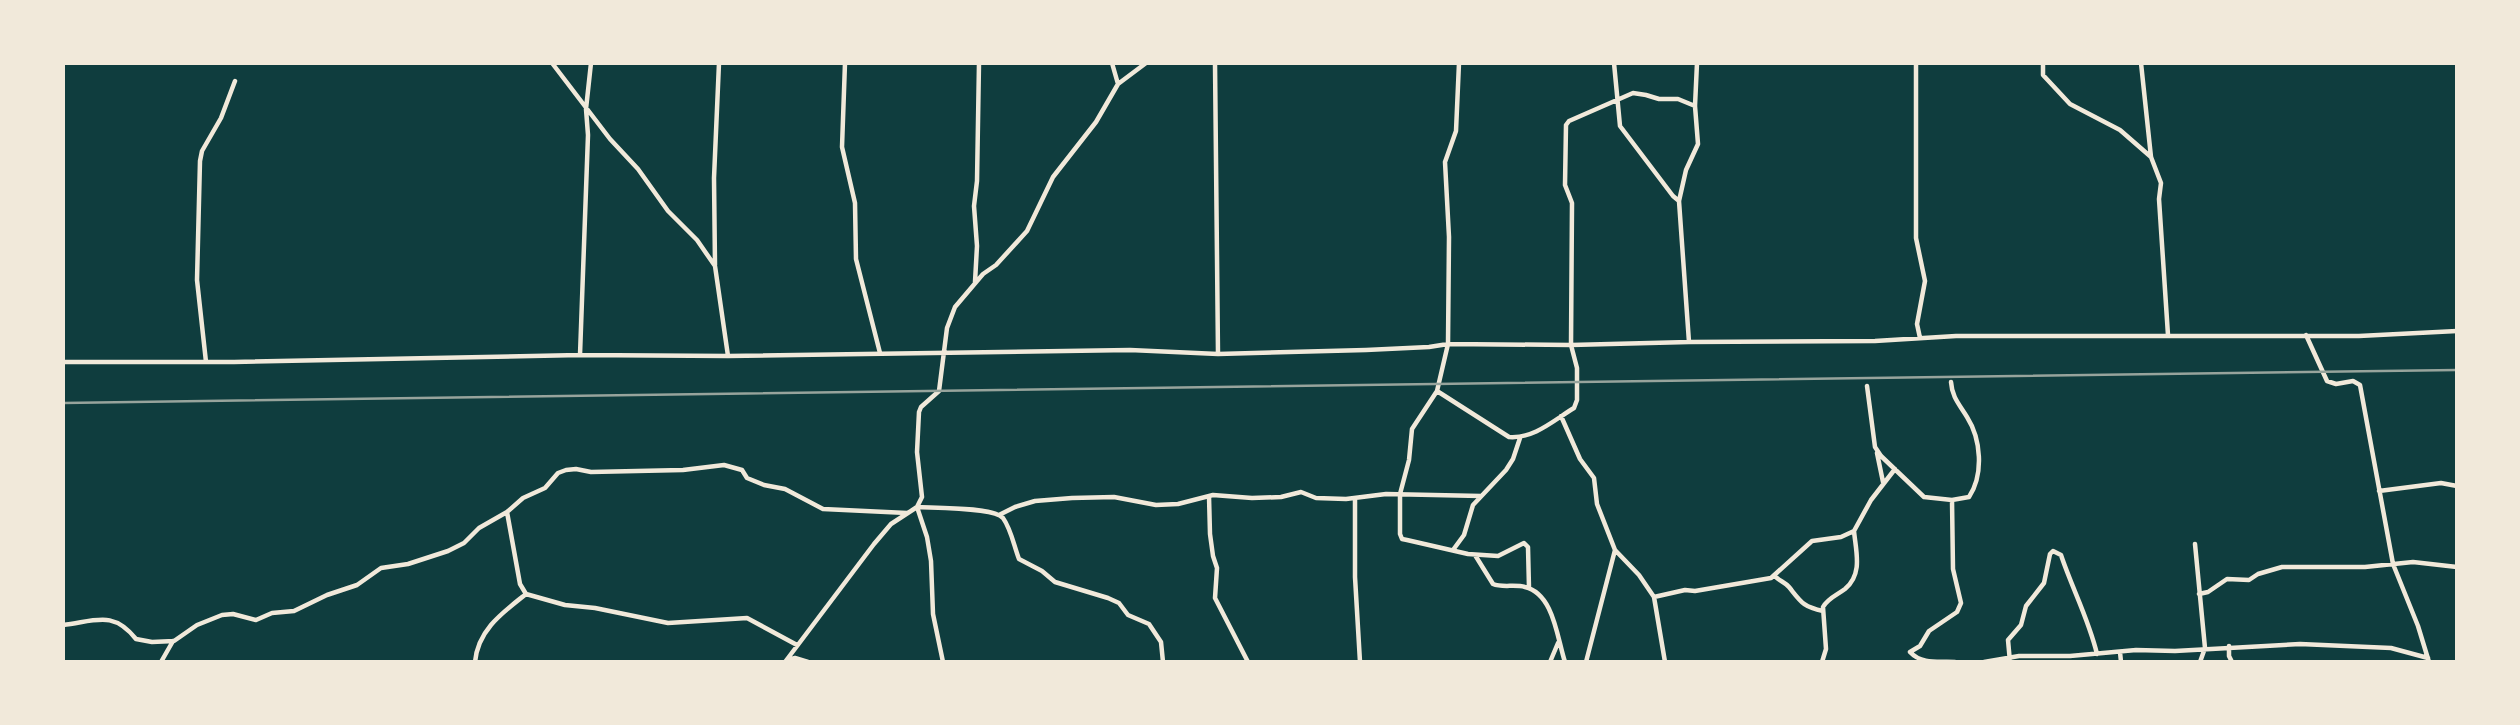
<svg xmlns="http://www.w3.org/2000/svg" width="2520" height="725" viewBox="0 0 2520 725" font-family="'Exo 2',sans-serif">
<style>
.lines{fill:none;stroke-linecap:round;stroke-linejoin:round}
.minor{stroke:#f1e9da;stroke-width:4.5}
.rail{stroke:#97a49c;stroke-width:2.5}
</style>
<rect width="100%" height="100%" fill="#0f3d3e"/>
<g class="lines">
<path class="minor" d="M552 63 610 139 638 169 668 211 697 240 715 266 728 356
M845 63 842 147 855 203 856 259 880 353
M1112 63 1118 84
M1215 63 1218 354
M1459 63 1456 131 1445 162 1449 237 1448 344 1437 391 1412 429 1409 460 1400 494V534L1402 539 1407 540 1468 554 1498 556 1524 543 1528 547 1529 588
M1614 63 1620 126 1673 196 1679 201
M1916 63V238L1925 281 1917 324 1920 338
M2043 63V75L2070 104 2120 130 2151 157
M2141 63 2151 157 2161 183 2159 199 2168 335
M715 265 714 178 719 63
M975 282 977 246 974 206 977 181 979 63
M2306 335 2327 381 2336 384 2353 381 2360 385 2393 564 2418 626 2429 662
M1689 342 1679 201 1686 170 1698 144 1695 106 1697 63
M580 355 588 135 586 109 591 63
M63 362H234L580 355 728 356 1130 350 1218 354 1366 350 1429 347 1448 344 1571 345 1689 342 1875 341 1956 336H2359L2457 331
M206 362 197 280 200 161 202 151 221 118 235 81
M1867 386 1875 447 1881 456 1924 497 1952 500 1969 497C1984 474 1981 439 1967 417 1959 404 1952 397 1951 382
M1437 391 1509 437C1534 439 1554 420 1574 408L1577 400V368L1571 345 1572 203 1565 185 1566 125 1569 121 1633 93 1646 95 1659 99H1678L1695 106
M1561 416 1580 459 1594 478 1597 504 1615 550 1639 575 1654 597 1665 662
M1877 453 1883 482
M2379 491 2441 483 2457 486
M1209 496 1210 534 1213 556 1217 568 1215 598 1248 662
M1355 498V577L1360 662
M1952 500 1953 569 1961 603 1957 612 1929 631 1920 646 1910 652C1922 665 1939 661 1955 662
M507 512 520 584 526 594 565 605 595 608 668 623 747 618 797 645
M999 515 1015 507 1035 501 1072 498 1114 497 1156 505 1178 504 1213 495 1252 498 1281 497 1301 492 1316 498 1346 499 1386 494 1481 496
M2195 544 2205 648 2200 662
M1453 550 1464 535 1473 505 1506 470 1513 459 1520 438
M1475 555 1493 584C1502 588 1515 584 1525 587 1554 594 1557 638 1565 662
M1775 576C1779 581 1785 582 1789 587 1801 602 1803 607 1823 611
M2199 594 2208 592 2227 579 2249 580 2258 574 2282 567H2365L2413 562 2457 567
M1654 597 1685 590 1695 591 1771 578 1812 541 1841 537 1854 531 1871 500 1895 469
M63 625C96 621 113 610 136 639L152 642 174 641 197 625 222 615 233 614 256 620 272 613 294 611 327 595 357 585 381 568 408 564 448 551 464 543 479 528 507 512 523 498 545 488 558 473 566 470 576 469 591 472 683 470 724 465 742 470 747 478 764 485 785 489 823 509 907 513
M2229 646V656L2232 662
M2120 652 2121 662
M788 660 795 658 808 662
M161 662 173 641
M475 662C478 630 502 613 526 594
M785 662 874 544 891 524 917 507 922 497 917 452 919 412 921 407 939 391 947 328 955 307 983 274 996 265 1027 231 1053 177 1096 122 1118 84 1146 63
M943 662 933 614 931 561 927 537 917 507C933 508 994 507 1003 518 1011 529 1014 546 1019 559L1042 571 1055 582 1108 598 1119 603 1128 615 1149 624 1161 642 1163 662
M1550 662 1558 643
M1586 662 1615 550
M1822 662 1826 649 1823 607C1828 598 1837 595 1845 589 1863 574 1856 552 1854 531
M1984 662 2019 656H2070L2136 650 2175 651 2300 644 2391 648 2428 658
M2010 662 2008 640 2021 625 2026 606 2044 583 2050 554 2053 551 2061 555C2072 588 2089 620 2097 654"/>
<path class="rail" d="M63 403 2457 370"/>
</g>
<rect width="2520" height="725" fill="none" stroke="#f1e9da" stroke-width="130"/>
</svg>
